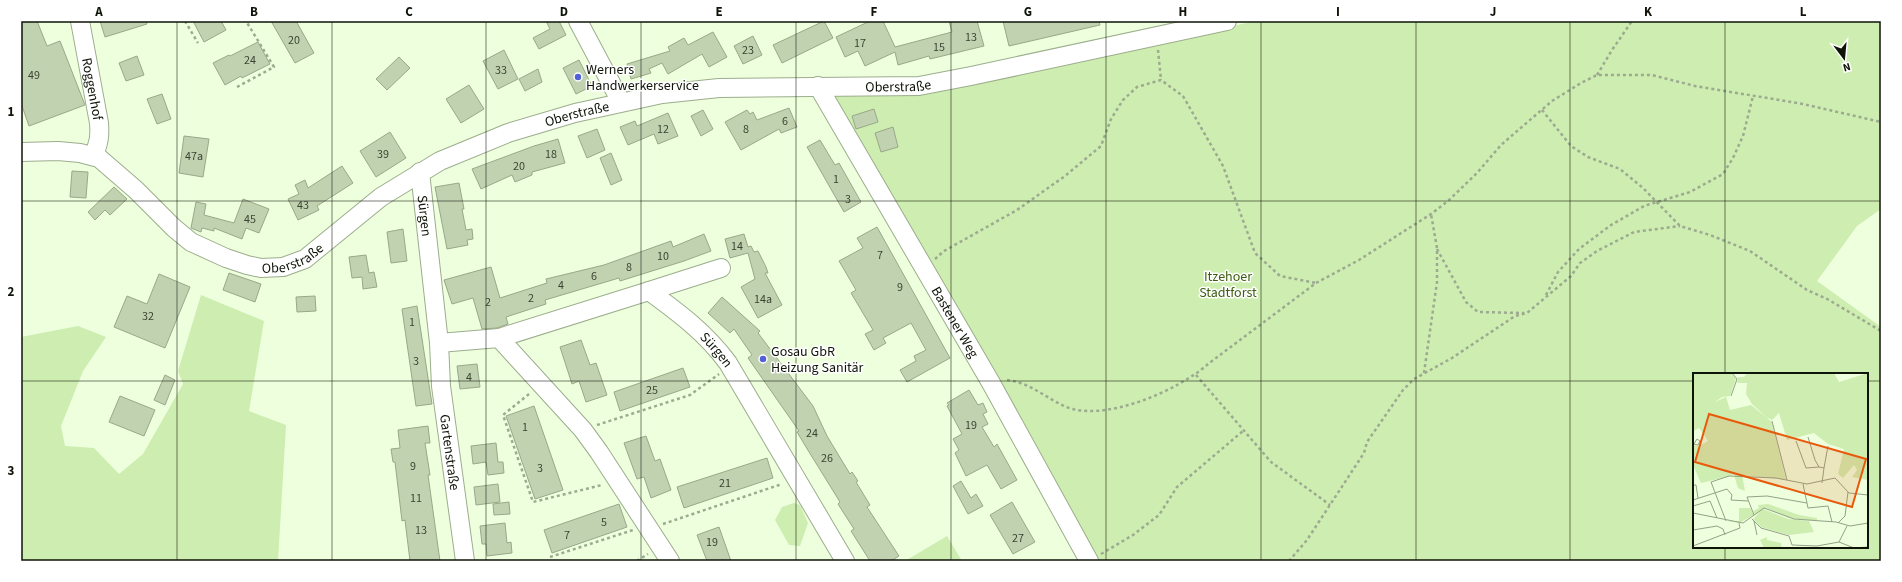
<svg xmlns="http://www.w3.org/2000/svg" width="1902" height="582" viewBox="0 0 1902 582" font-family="'Source Sans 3',sans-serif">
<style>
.green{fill:#ceedb0;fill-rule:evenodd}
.building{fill:#c1d2b1;stroke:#98a888}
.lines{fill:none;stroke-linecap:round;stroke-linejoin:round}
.minor-casing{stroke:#9cad8d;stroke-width:20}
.path{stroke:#9caa90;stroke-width:2.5;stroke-dasharray:3 3;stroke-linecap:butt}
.minor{stroke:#fff;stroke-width:18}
.grid{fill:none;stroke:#0e1408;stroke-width:1;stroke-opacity:0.55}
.poi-dot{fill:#5361d7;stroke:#fff;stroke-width:1.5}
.labels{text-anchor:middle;stroke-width:3;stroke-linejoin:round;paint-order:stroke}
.number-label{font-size:12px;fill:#3b4432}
.poi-label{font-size:14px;fill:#0e1408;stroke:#fff;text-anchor:start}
.street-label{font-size:14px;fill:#0e1408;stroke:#fff}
.park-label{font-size:14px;fill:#3e5d12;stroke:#fff}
.inset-road{fill:none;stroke:#94a188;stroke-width:1}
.view{fill:#e8590c;fill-opacity:0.15;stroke:#e8590c;stroke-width:2}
.inset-edge{fill:none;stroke:#0e1408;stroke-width:2}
.neatline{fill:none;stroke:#0e1408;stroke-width:1.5}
.grid-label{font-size:13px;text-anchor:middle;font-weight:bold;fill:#0e1408}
</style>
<rect width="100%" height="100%" fill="#edffdd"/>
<path class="green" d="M1256 21H1881V209L1857 226 1817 281 1881 327V561H1097L824 94H919ZM1694 374H1867V547H1694Z
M201 295 264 321 249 411 286 425 278 561H21V337L78 326 106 337 83 371 61 426 65 446 94 448 119 474 143 454 183 384 178 371Z
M794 503 800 505 808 523 800 546 789 545 775 520 782 507Z
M947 536 962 561H905Z"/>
<path class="building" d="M21 21H37L47 46 60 41 85 105 29 126 21 103Z
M100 21H146L147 24 105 37Z
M193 21H221L226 30 204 42Z
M271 21H296L314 53 295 63Z
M546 21H559L566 35 539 49 533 38 550 29Z
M824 21 833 38 782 63 773 45Z
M870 21H883L895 47 952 32 949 21H977L984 46 930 59 929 56 898 65 895 52 865 66 858 51 845 57 836 37Z
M1003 21H1099L1100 25 1009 46Z
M713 32 727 57 709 67 702 54 668 74 662 63 649 69 651 73 631 79 627 64 670 51 668 47 684 38 688 45Z
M753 36 762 55 743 64 734 46Z
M258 42 270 64 242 78 241 76 225 85 213 63 229 55 230 56Z
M504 50 518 79 498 89 483 61Z
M137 56 144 75 126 81 119 63Z
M399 57 410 68 387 90 376 79Z
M579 60 592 86 576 94 563 68Z
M538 69 542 82 525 91 519 79Z
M469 85 484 109 461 123 446 99Z
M162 94 171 119 157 124 147 99Z
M789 108 797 127 781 133 779 129 741 150 725 122 747 110 750 114 753 112 757 120Z
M874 109 878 122 856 129 852 116Z
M703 110 713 129 701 136 691 116Z
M668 113 678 136 658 144 654 134 628 145 620 127 635 121 637 126Z
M893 127 898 147 881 152 875 133Z
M597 129 605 150 587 158 578 136Z
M390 132 406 158 376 177 360 151Z
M184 136 209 139 203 177 179 173Z
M558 139 565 163 532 172V175L515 182 512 175 481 189 472 169 534 146Z
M820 140 835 165 839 163 861 202 844 212 807 147Z
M611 153 622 180 611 185 600 158Z
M342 166 353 183 317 206 319 210 298 220 288 199 299 194 295 185 305 180 308 188Z
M72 171 88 172 86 198 70 197Z
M459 183 464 209H462L466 230 472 229 473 239 467 240 468 245 447 249 435 187Z
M114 187 127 199 110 215 105 210 95 220 88 212Z
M243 199 269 209 259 233 246 228 242 239 214 228V231L202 228 201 232 191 228 196 202 206 204 204 215 234 223Z
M877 227 950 358 907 382 900 370 916 361 914 356 926 350 911 323 883 338 886 343 874 350 865 334 873 330 851 293 856 290 839 261 863 248 857 238Z
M403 229 407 261 391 263 387 232Z
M704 234 711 251 684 261 620 281 619 278 545 300 546 304 506 317 508 324 497 328 482 329 473 298 452 304 444 280 491 267 500 298 547 283 546 279 604 265 671 241 673 247Z
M744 234 748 247 751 246 754 252 758 251 766 267 768 273H765L782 305 758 318 741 287 755 279 748 253 730 258 725 239Z
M366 255 369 273 374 272 377 287 363 289 362 277 352 278 349 257Z
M229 273 261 284 255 302 223 290Z
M159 274 190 287 165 348 114 327 127 296 147 304Z
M315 296 316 311 297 312 296 297Z
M722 297 760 331 758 333 813 406 827 436 850 474 852 472 858 481 856 482 870 505 867 507 899 556 891 561H870L851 531 854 529 838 504 840 502 806 447 797 432 799 431 748 358 752 355 734 329 730 333 708 313Z
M417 306 432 404 416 406 402 309Z
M581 340 590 365 596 363 607 395 586 402 579 381 572 384 560 347Z
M477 364 480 387 460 389 457 366Z
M683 368 690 387 620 411 614 392Z
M165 375 175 380 165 405 154 400Z
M969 390 978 405 983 403 987 412 983 414 988 424 982 427 994 447 997 444 1017 480 1001 489 987 465 966 476 955 453 959 450 953 439 962 434 947 406 949 405 947 403Z
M120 396 155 410 144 436 109 422Z
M534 406 563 490 535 499 506 416Z
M428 426 430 443H425L430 475H428L440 561H410L405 520 402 521 395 462H393L391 449 400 448 398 430Z
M646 436 655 461 660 459 671 490 651 498 644 477 637 479 624 443Z
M496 443 498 462H503L504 473 488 475 486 462 473 464 471 446Z
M767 458 773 478 684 508 677 487Z
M961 481 971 498 976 494 983 506 968 514 953 486Z
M498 484 500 502 476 505 474 487Z
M509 502 510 514 494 515 493 504Z
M1012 502 1035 542 1013 554 990 515Z
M619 504 627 527 552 553 544 530Z
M505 523 507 543 511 542 512 553 487 556 486 544H482L480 526Z
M719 527 731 561H707L697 535Z"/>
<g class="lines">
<defs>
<g id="minor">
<path id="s1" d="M80 21 99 123C100 136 99 144 93 156"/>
<path d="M578 21 621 102"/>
<path id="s2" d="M818 86 991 383 1089 561"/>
<path id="s3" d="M21 152 58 151 80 153 99 158 136 190 174 228 191 242 226 258 247 265 261 268 283 267 305 259 381 197 440 161 508 133 575 113 662 94 719 88 919 86 971 76 1227 21"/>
<path id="s4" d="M420 172 439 343 499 338 583 430 599 452 670 561"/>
<path d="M649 291 721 268"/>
<path id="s5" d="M499 338 649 291C679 313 706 333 728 363L845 561"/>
<path id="s6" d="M439 343 441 386 465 561"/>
</g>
</defs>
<use href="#minor" class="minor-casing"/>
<path class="path" d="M185 21 198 43
M1158 50 1161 80
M1597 75 1612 50 1632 21
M237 87 274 67 246 21
M1542 110 1571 146 1588 157 1620 169 1643 188 1680 226 1710 235 1750 251 1807 290 1829 300 1881 331
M1437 249 1466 302 1478 312 1524 313
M935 259 944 251 1017 210 1065 176 1101 146 1111 119 1123 100 1137 87 1161 80 1183 96 1223 166 1255 253 1280 276 1316 283
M1546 295 1558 272 1579 249 1611 225 1644 206 1690 192 1723 174 1733 158 1743 136 1753 96
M1424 373 1437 282V248L1431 214
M1196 375 1271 462 1330 505
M1007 380C1028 382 1045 397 1064 406 1103 424 1179 390 1208 364L1316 283 1359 260 1431 214 1448 201 1477 173 1501 145 1516 132 1552 101 1581 83 1597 75H1652L1695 86 1803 104 1881 122
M529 394 503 415 533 502 602 485
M597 425 690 395 719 374
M663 524 782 484
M1101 554 1133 535 1159 515 1177 487 1243 431
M550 557 633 530
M637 561 648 554
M1289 561 1307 540 1364 453 1367 442 1403 390 1414 379 1452 358 1515 316 1527 313 1571 276 1580 263 1597 251 1634 232 1680 226"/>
<use href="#minor" class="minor"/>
</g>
<path class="grid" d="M177 21V561M332 21V561M486 21V561M641 21V561M796 21V561M951 21V561M1106 21V561M1261 21V561M1416 21V561M1570 21V561M1725 21V374M21 201H1881M21 381H1694M1867 381H1881M1725 547V561"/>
<g class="poi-dot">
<circle cx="578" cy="77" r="4"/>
<circle cx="763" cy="359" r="4"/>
</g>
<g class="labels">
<g class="number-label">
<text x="971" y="41">13</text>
<text x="294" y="44">20</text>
<text x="860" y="47">17</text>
<text x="939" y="51">15</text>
<text x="748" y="54">23</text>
<text x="250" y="64">24</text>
<text x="501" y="74">33</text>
<text x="34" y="79">49</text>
<text x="785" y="125">6</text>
<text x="663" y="133">12</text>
<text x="746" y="133">8</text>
<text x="383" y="158">39</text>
<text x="551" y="158">18</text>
<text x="194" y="160">47a</text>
<text x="519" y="170">20</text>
<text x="836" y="183">1</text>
<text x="848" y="203">3</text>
<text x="303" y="209">43</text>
<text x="250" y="223">45</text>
<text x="737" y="250">14</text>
<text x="880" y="259">7</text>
<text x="663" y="260">10</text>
<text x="629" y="271">8</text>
<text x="594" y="280">6</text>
<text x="561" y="289">4</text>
<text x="900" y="291">9</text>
<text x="531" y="302">2</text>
<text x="763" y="303">14a</text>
<text x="488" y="306">2</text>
<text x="148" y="320">32</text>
<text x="412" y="326">1</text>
<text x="416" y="365">3</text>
<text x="469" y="381">4</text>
<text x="652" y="394">25</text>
<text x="971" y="429">19</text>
<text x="525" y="431">1</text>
<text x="812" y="437">24</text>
<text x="827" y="462">26</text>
<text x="413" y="470">9</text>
<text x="540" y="472">3</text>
<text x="725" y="487">21</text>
<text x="416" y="502">11</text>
<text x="604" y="526">5</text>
<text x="421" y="534">13</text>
<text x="567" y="539">7</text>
<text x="1018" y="542">27</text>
<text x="712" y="546">19</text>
</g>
<g class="poi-label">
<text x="586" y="74">Werners<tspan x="586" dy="16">Handwerkerservice</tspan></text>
<text x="771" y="356">Gosau GbR<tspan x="771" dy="16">Heizung Sanitär</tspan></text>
</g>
<g class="street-label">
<text dy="5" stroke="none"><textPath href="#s3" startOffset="960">Oberstraße</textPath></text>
<text dy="5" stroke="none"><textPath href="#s1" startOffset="69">Roggenhof</textPath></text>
<text dy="5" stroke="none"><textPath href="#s3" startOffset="636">Oberstraße</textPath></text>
<text dy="5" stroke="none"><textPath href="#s4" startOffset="44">Sürgen</textPath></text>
<text dy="5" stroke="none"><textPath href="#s3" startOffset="312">Oberstraße</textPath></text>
<text dy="5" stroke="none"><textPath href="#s2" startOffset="273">Bastener Weg</textPath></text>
<text dy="5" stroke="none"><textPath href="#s5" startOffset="247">Sürgen</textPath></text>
<text dy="5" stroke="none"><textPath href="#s6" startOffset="110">Gartenstraße</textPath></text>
</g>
<g class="park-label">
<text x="1228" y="281">Itzehoer<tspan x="1228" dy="16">Stadtforst</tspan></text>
</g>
</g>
<g transform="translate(1693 373)">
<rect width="175" height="175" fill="#edffdd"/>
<path d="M0 0H38L43 5 37 23 29 24 22 29 33 24 37 37 58 32 79 49 93 107 49 102 52 118 45 115 41 102 8 110 0 92V72L6 73 15 68 6 55 0 58ZM54 0H141L146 9 175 0V107L159 104 164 97 161 92 150 105 145 101 151 76 135 71 121 60 94 67 86 40 79 47 73 44 59 31 53 21 54 10H44L45 4H51ZM75 131 106 142 124 145V148L96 145 73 135 62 142 60 138 66 135 65 132ZM46 135H57L61 142 46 150 34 148H46ZM70 136 95 146 116 148 121 159 96 162 68 154 60 146ZM74 164V167L88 170 89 175H98H71L67 167Z" fill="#ceedb0"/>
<path class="inset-road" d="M38 23 44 6 39 0M79 48 94 107M115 64 122 87 126 94 131 95 129 110M103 68 113 95 126 94M0 71 5 72 7 68 4 66 1 71M131 95 135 73M110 111 115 135 135 133 139 149M0 112H3L5 125M0 127 34 116 39 122 38 127 55 128M0 133 17 128 24 145M0 140 50 150 71 135 101 146 143 149 157 153 175 150M61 142 54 124 74 123 114 130M59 146 68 155 96 163 99 172 124 173 146 169 161 175 175 174M33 148 18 109 36 103 83 105 114 111 142 105 156 120 175 122M61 148 64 162M145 150 152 143 155 119M0 157 24 153 30 156 32 162M146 169 154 153M0 173 47 155 46 150"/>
<path class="view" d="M16 41 173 86 159 134 2 89Z"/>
<rect width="175" height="175" class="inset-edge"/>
</g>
<rect width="1902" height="582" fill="none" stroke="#ffffff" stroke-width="44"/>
<g transform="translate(1844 58) rotate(164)" stroke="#ffffff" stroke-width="3" paint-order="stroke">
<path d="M0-3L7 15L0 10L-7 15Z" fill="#0e1408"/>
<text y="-6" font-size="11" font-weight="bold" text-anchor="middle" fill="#0e1408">N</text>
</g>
<rect x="22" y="22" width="1858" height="538" class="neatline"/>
<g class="grid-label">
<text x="99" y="16">A</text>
<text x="254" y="16">B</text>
<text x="409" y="16">C</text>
<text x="564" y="16">D</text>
<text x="719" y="16">E</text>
<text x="874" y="16">F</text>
<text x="1028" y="16">G</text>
<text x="1183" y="16">H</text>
<text x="1338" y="16">I</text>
<text x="1493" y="16">J</text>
<text x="1648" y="16">K</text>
<text x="1803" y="16">L</text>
<text x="11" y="116">1</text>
<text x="11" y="296">2</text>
<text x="11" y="475">3</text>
</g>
</svg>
